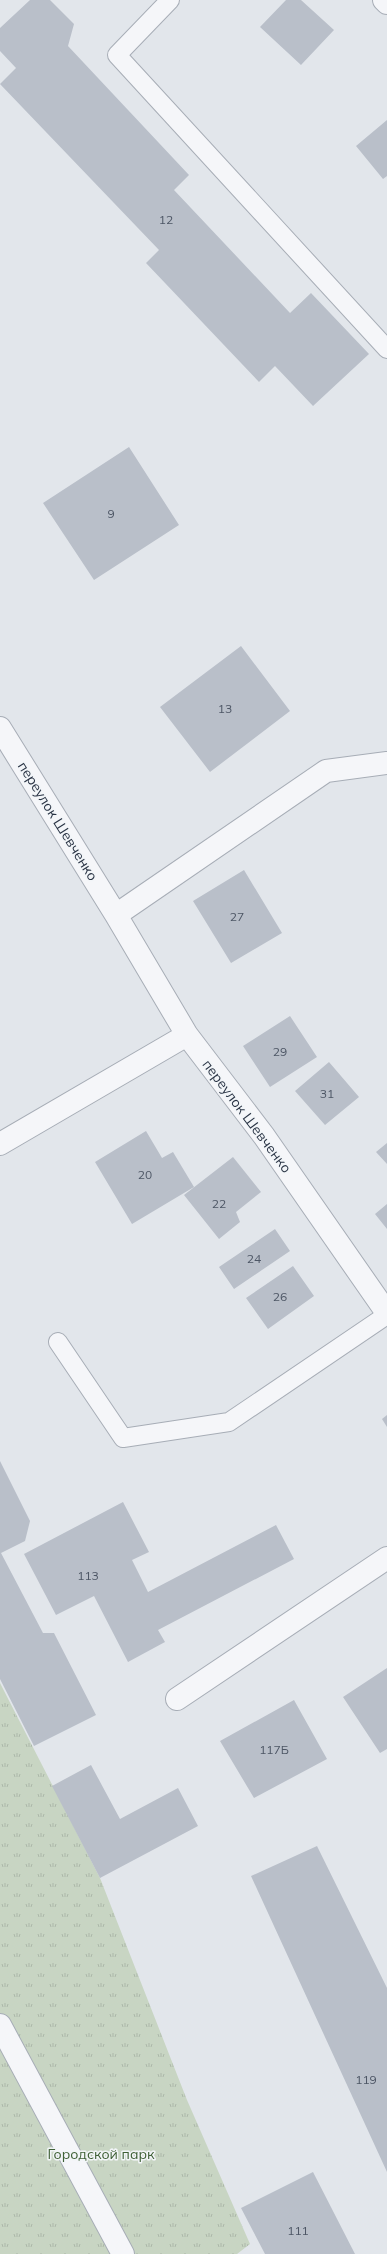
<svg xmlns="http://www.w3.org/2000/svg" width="387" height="2254" viewBox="0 0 387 2254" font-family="Mulish,sans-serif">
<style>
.grass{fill:url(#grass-tufts)}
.building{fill:#b9bfc9}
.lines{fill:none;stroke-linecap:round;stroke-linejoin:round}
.service-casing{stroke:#a7adb6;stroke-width:20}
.pedestrian-casing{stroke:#a7adb6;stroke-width:24}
.minor-casing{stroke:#a7adb6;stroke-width:24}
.service{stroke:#f5f6f9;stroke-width:18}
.pedestrian{stroke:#f5f6f9;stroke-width:22}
.minor{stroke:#f5f6f9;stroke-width:22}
.labels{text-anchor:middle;stroke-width:3;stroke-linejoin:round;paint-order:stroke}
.number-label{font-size:12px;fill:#4d5665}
.street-label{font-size:14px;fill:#293344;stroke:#f2f5f8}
.park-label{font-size:14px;fill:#3f6036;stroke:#f2f5f8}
</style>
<defs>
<pattern id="grass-tufts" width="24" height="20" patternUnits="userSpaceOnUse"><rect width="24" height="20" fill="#c8d5c3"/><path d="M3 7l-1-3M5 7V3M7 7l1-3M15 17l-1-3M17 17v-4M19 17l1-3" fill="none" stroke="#acb7a9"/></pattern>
</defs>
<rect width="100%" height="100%" fill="#e2e6eb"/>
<path class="grass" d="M0 1683 100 1878 187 2100 250 2244 237 2254H0Z"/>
<path class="building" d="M30 0H50L74 24 68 46 189 175 174 190 290 313 311 293 369 354 313 406 275 366 259 382 146 263 159 250 0 84 16 68 0 51V28Z
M286 0H301L334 30 301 65 260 27Z
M387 120V176L383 179 356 146Z
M129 447 179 525 94 580 43 503Z
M241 646 290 711 210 772 160 707Z
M244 870 282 933 231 963 193 901Z
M290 1016 317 1057 270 1087 243 1046Z
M329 1062 359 1097 325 1125 295 1091Z
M146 1131 162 1158 173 1152 194 1187 132 1224 95 1162Z
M387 1143V1164L376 1152Z
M233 1157 261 1192 236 1212 240 1222 219 1239 184 1195Z
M387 1204V1229L375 1214Z
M275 1229 290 1251 234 1289 219 1267Z
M293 1266 314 1296 268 1329 246 1298Z
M387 1415V1427L382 1419Z
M0 1461 30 1521 25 1541 1 1553 43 1633H54L96 1715 34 1746 0 1679Z
M123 1502 149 1552 132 1560 148 1592 276 1525 294 1559 158 1630 165 1642 128 1662 94 1596 56 1615 24 1554Z
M387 1668V1749L380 1753 343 1697Z
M294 1700 327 1759 254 1798 220 1741Z
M91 1765 120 1819 178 1788 198 1826 100 1878 52 1786Z
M317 1846 387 1988V2172L251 1876Z
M313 2172 355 2254H265L241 2208Z"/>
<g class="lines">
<defs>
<path id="service" d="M170 0 117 55 387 349
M58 1342 123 1438 229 1422 387 1315"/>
<path id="pedestrian" d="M0 2025 123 2254"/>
<path id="minor" d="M384 0 387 3
M0 728 116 915 187 1035 264 1136 387 1313
M116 915 326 771 387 763
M0 1144 187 1035
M177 1699 387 1558"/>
</defs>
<use href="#service" class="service-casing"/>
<use href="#pedestrian" class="pedestrian-casing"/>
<use href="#minor" class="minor-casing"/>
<use href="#service" class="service"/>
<use href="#pedestrian" class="pedestrian"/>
<use href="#minor" class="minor"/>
</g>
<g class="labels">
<g class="number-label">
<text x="166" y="224">12</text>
<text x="111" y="518">9</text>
<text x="225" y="713">13</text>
<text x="237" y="921">27</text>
<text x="280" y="1056">29</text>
<text x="327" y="1098">31</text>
<text x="145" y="1179">20</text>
<text x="219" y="1208">22</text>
<text x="254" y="1263">24</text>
<text x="280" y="1301">26</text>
<text x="88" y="1580">113</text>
<text x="274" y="1754">117Б</text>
<text x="366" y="2084">119</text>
<text x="298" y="2235">111</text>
</g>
<g class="street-label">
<text transform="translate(58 821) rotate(58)" y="5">переулок Шевченко</text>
<text transform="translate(247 1116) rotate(53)" y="5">переулок Шевченко</text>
</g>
<g class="park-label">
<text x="101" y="2159">Городской парк</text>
</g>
</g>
</svg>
